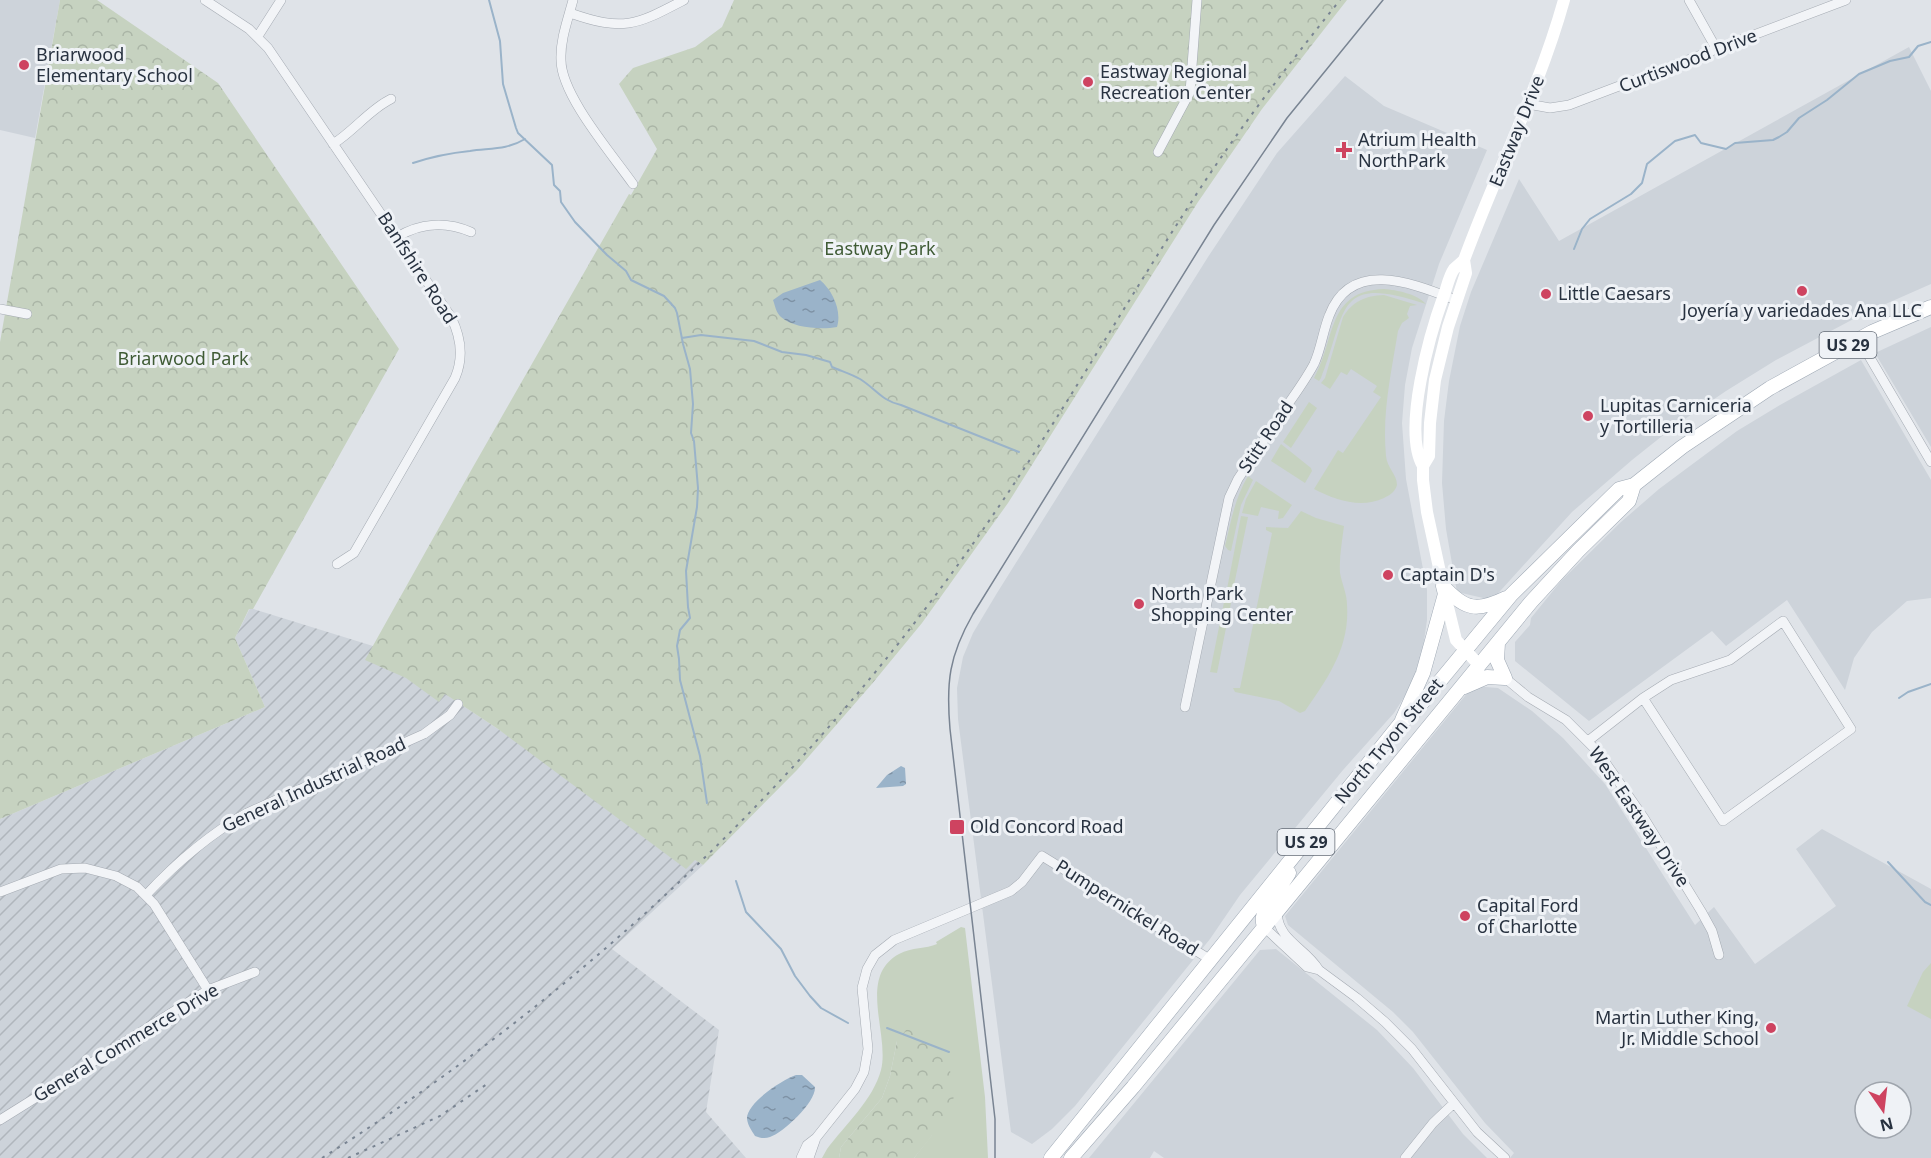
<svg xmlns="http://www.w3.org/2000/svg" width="1931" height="1158" viewBox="0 0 1931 1158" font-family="'Noto Sans',sans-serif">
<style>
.built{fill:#cdd3da;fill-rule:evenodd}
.industrial{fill:url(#industrial-furrows)}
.green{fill:#c6d2c0}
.forest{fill:url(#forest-crowns)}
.water{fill:url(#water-ripples)}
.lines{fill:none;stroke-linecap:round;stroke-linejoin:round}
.stream{stroke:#9ab3c9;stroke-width:2}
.street-casing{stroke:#a4aab2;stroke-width:10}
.primary-casing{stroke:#9ea8b4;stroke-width:15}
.street{stroke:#f2f4f7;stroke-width:9}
.secondary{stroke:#fff;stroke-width:12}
.primary{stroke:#fff;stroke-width:14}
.tram{stroke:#798492;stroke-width:1.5}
.rail{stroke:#798492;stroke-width:2;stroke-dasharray:3 6;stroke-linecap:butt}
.poi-dot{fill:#ce4360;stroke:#eff2f6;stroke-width:2}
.labels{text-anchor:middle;stroke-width:6;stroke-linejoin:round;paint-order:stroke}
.shield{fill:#eff2f6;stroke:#646c77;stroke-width:1.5}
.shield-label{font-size:16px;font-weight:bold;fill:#283240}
.poi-label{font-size:18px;fill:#283240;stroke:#eff2f6;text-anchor:start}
.street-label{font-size:18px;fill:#283240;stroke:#eff2f6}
.park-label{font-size:18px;fill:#3f5b35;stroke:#eff2f6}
</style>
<defs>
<pattern id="industrial-furrows" width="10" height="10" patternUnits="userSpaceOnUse" patternTransform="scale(1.5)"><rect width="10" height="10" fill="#cdd3da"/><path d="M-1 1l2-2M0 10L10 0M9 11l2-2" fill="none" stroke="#b0b6bc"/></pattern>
<pattern id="forest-crowns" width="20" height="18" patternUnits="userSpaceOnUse" patternTransform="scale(1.5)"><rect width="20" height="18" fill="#c6d2c0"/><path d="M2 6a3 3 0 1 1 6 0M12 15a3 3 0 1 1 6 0" fill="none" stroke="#aab5a6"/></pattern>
<pattern id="water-ripples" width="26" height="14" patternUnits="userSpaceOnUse" patternTransform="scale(1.5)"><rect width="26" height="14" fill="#9ab3c9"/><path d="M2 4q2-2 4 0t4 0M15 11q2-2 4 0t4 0" fill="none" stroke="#7e92a5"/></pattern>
</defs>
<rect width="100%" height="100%" fill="#dfe3e8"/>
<path class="built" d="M0 0H60L35 138 0 130Z
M1909 47 1931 91V284L1863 314 1776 360 1726 391 1676 425 1632 460 1572 512 1492 600 1457 592 1446 529 1442 483 1444 421 1449 381 1460 326 1471 292 1519 179 1559 241Z
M1345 76 1384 106 1487 150 1439 264 1412 348 1405 385 1402 423 1406 479 1427 590V620L1422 655 1410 688 1394 713 1343 770 1240 895 1210 939 1075 1106 1052 1129 1032 1144 1011 1132 958 719 957 688 963 657 973 633 997 593 1208 257 1277 153Z
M1931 327V447L1875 353Z
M1861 360 1931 480V598L1907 601 1872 632 1854 658 1845 690 1787 600 1726 646 1712 631 1589 721 1515 661V642L1530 625 1531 618 1561 581 1621 522 1659 489 1737 431 1780 405Z
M1473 686 1498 688 1532 711 1563 738 1605 784 1695 925 1714 907 1755 964 1836 906 1796 849 1822 829 1931 889V1158H1510L1514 1153 1485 1123 1413 1032 1393 1012 1288 925 1285 916ZM1865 1092H1901V1128H1865Z
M1276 949 1377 1030 1413 1068 1463 1134 1487 1158H1164L1154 1151 1150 1158H1089L1260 950Z"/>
<path class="industrial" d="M250 608 373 646 703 865 612 949 719 1030 706 1112 746 1158H0V819L265 707 235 638Z"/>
<path class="green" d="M1384 289C1397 290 1417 294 1426 304 1334 273 1348 310 1321 378L1319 381 1314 378C1336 339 1326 291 1384 289Z
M1384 295 1417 305 1410 306 1407 314 1409 318 1402 323 1398 331C1391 374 1382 413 1386 456 1387 468 1397 474 1397 485 1395 492 1390 495 1384 498 1361 509 1335 500 1314 489L1338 450 1343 453 1381 397 1373 392 1377 386 1351 369 1347 375 1341 372 1330 389 1321 383 1325 378 1343 317C1353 301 1365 296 1384 295Z
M1309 402 1317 408 1291 448 1283 442Z
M1281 444 1311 468 1312 471 1305 483 1271 461Z
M1248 476 1253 480 1241 505 1231 551 1228 550 1225 546C1231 521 1235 498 1248 476Z
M1256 481 1292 505 1283 518 1278 519 1279 511 1261 507 1258 516 1242 513 1246 499Z
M1301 511 1316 518 1344 526C1342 542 1339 558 1340 573 1342 584 1347 594 1347 605 1350 647 1328 678 1305 711L1300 713 1279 701 1235 692 1233 688H1240L1272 533 1266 530V527L1288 528Z
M1241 516 1248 517 1233 590 1227 589Z
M1226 592 1233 593 1217 673 1210 672Z
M961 927 965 928 985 1097 988 1158H914L932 1135 897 1041 890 1076 882 1098 841 1147 839 1158H822L827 1149C845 1125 873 1100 881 1070 890 1034 857 977 899 954 912 947 926 949 937 944L936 942Z
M1931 963V1019L1907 1006 1923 972Z"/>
<path class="forest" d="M60 0H97L218 83 399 349 253 609H249L235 638 265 707 0 819V342Z
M734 0H1347L1262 109 1198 202 1008 503 922 623 871 685 797 770 703 865 695 860 686 869 498 729 445 694 439 702 406 678 365 660 473 467 629 194 631 195 657 149 619 84 633 68 695 47 722 27Z
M913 1029C933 1041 934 1042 946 1062 950 1070 954 1080 955 1089 956 1107 926 1144 914 1158H839L841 1147 882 1098 890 1076 897 1041 906 1030Z"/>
<path class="water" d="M820 280C833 291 842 311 837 327 821 330 793 328 781 317 776 313 775 305 773 300L783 293Z
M901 766 905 768 906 784 903 786 876 788 887 775Z
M796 1075H802L815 1087C816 1102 784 1132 770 1137 765 1139 760 1138 755 1136 752 1131 748 1126 747 1119 746 1103 782 1080 796 1075Z"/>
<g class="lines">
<path class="stream" d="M489 0 500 41 503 84 516 128 518 133 552 165 554 185 560 191 561 202 575 222 607 255 626 271 631 280 664 296 675 308 677 313 683 344 690 369 693 404 691 433 694 441 698 488 697 507 686 571 688 607 690 618 680 630 677 646 679 659 680 680 700 756 707 803
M413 163C431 157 450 153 470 151 490 148 507 150 525 139
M1574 249 1582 229 1590 219 1631 194 1642 183 1647 164 1675 141 1695 135 1701 143 1726 149 1735 143 1773 140 1779 137 1787 132 1799 118 1827 100 1859 74 1890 61 1909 57 1918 46 1931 42
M682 338 701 335 754 341 782 352 806 355 830 362 832 367C841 371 851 374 860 379 876 389 882 401 901 405L1019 452
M1899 698 1908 692 1931 684
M1888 862 1925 902 1931 905
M736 881 746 912 781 949 795 976 810 996 821 1008 848 1023
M887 1028 949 1052"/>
<defs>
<path id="street" d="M205 0 249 29 268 48 451 317C461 337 464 357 455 378L354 553 337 564
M573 0C568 19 560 40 561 60 561 95 612 154 633 184
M1689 0 1717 50
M570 13C624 32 636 25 684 0
M258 36 281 0
M1528 104 1550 108 1569 105 1846 0
M333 144C354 131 370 109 391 99
M1158 152 1190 92 1197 0
M397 237C420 223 446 221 471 232
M0 309 27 314
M1859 339 1931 462
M1505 678 1528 697 1566 720 1598 752 1644 818 1701 911 1712 931 1719 955
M1185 707 1229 498 1238 479C1254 455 1270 431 1286 407 1296 393 1306 379 1314 364 1321 349 1323 331 1329 316 1351 257 1414 284 1456 300
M1588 741 1643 698 1671 680 1730 660 1783 621 1851 729 1723 821 1643 698
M0 892 61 869 85 868 116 876 137 887 154 904 208 990
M146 895C176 863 208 835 247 813L424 734 450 715 458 704
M1277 912C1278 941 1305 947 1319 970
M1264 927 1307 967 1319 970 1357 998 1385 1022 1412 1049 1477 1132 1505 1158
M0 1120 208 990 255 972
M801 1158 807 1145 816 1138 855 1089 864 1072 868 1049 862 988 867 969 875 955 894 940 1011 891 1022 882 1042 856 1211 960
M809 1158 816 1138
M1405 1158 1433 1123 1454 1103"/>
<path id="primary" d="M1443 586C1465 610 1477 612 1506 598
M1498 643 1497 660 1505 678
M1464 687 1487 677 1505 678
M1402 720 1423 673 1445 594 1443 586
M1264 927C1263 923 1262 920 1263 917 1263 912 1284 881 1289 873
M1051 1158 1400 724 1416 710 1511 595 1619 489 1634 485 1682 447 1770 388 1872 332 1931 307
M1071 1158 1133 1087 1531 602 1578 551 1629 501 1634 485"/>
</defs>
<use href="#street" class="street-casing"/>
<use href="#primary" class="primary-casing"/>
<use href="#street" class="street"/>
<path class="secondary" d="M1423 466C1402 431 1430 333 1444 295 1447 287 1449 276 1454 269 1457 266 1461 263 1464 260 1496 172 1539 90 1564 0
M1443 586 1427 512 1423 480V466L1429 456 1430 423 1435 380 1448 327 1466 273 1464 260
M1445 595 1456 640 1479 665"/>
<use href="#primary" class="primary"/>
<path class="tram" d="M995 1158V1119L950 729C946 682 949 656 973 614L1214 225 1287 118 1383 0"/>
<path class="rail" d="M322 1158C580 995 802 788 977 538 1054 429 1119 313 1192 201 1237 131 1288 65 1340 0
M348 1158 440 1116 487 1084"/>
</g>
<g class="poi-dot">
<circle cx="24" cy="65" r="6"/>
<circle cx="1088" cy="82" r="6"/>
<path d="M1341 141h6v6h6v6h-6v6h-6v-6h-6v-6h6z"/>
<circle cx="1802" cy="291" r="6"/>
<circle cx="1546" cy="294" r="6"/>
<circle cx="1588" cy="416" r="6"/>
<circle cx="1388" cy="575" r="6"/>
<circle cx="1139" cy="604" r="6"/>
<rect x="949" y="819" width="16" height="16" rx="3"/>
<circle cx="1465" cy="916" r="6"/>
<circle cx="1771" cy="1028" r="6"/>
</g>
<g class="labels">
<g class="shield">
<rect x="1819.5" y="332" width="57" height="26" rx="4.5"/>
<rect x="1277.5" y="829" width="57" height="26" rx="4.5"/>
</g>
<g class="shield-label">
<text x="1848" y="351">US 29</text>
<text x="1306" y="848">US 29</text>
</g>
<g class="poi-label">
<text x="36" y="61">Briarwood<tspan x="36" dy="21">Elementary School</tspan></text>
<text x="1100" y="78">Eastway Regional<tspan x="1100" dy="21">Recreation Center</tspan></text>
<text x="1358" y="146">Atrium Health<tspan x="1358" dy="21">NorthPark</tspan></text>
<text x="1558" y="300">Little Caesars</text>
<text x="1802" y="317" text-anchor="middle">Joyería y variedades Ana LLC</text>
<text x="1600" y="412">Lupitas Carniceria<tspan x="1600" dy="21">y Tortilleria</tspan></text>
<text x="1400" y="581">Captain D's</text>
<text x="1151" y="600">North Park<tspan x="1151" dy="21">Shopping Center</tspan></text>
<text x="970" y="833">Old Concord Road</text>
<text x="1477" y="912">Capital Ford<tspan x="1477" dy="21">of Charlotte</tspan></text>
<text x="1759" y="1024" text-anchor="end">Martin Luther King,<tspan x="1759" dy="21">Jr. Middle School</tspan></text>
</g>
<g class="street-label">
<text transform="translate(1688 61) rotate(-21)" y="6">Curtiswood Drive</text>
<text transform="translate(1517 131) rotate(-68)" y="6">Eastway Drive</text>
<text transform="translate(417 268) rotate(57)" y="6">Banfshire Road</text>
<text transform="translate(1266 437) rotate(-56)" y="6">Stitt Road</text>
<text transform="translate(1389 741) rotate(-50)" y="6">North Tryon Street</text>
<text transform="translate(314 785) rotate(-25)" y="6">General Industrial Road</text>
<text transform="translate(1639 817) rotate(56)" y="6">West Eastway Drive</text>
<text transform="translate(1127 908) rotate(32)" y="6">Pumpernickel Road</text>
<text transform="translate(126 1043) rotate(-31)" y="6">General Commerce Drive</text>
</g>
<g class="park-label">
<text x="880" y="255">Eastway Park</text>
<text x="183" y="365">Briarwood Park</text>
</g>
</g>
<g transform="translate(1883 1110) rotate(166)"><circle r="28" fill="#eff2f6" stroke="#9fa5ad" stroke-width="1.5"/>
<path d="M0-4.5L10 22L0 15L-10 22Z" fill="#ce4360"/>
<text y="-9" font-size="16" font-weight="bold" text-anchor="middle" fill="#283240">N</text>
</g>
</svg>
